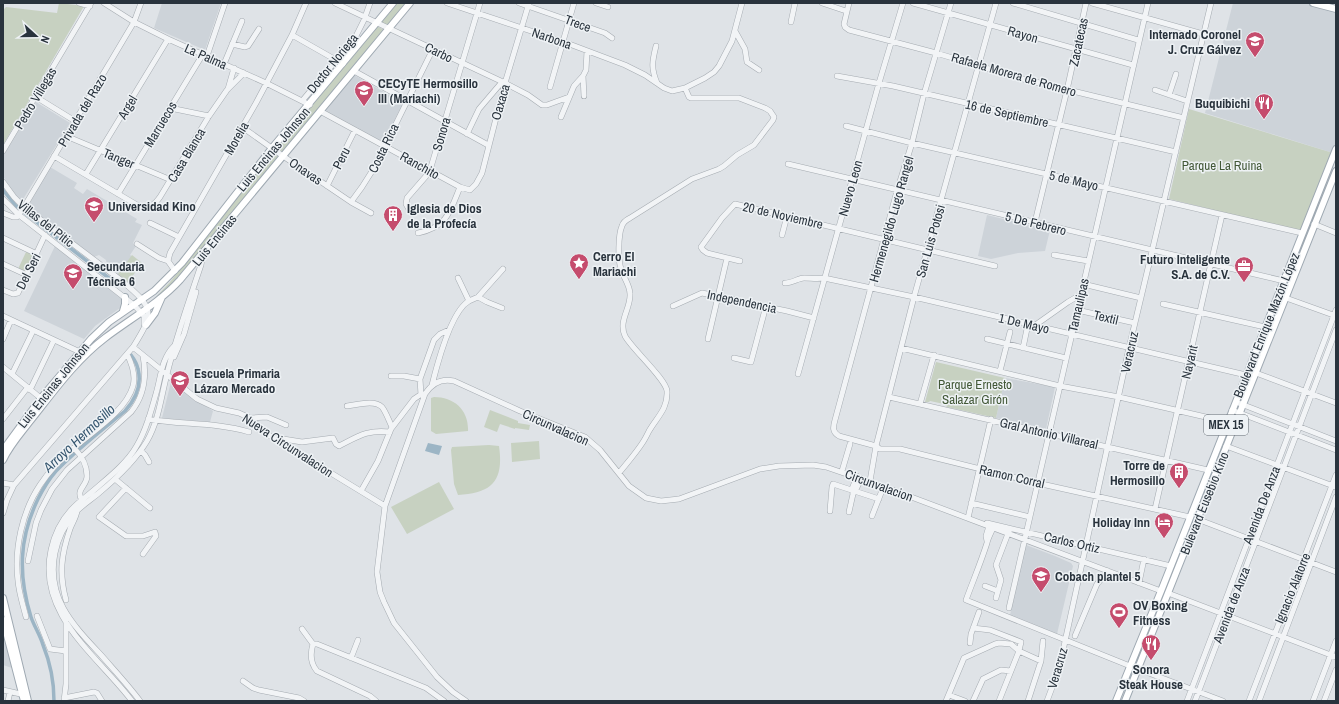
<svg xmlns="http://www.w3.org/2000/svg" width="1339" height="704" viewBox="0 0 1339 704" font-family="'Archivo Narrow',sans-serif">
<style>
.built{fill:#cdd3d9}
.green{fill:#c7d1c1}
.water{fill:#9cb5c5}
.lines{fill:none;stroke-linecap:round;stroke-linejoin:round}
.canal{stroke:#9cb5c5;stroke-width:3.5}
.minor-casing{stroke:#a5abb1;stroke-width:6}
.major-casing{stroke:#9fa9b2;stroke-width:8}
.minor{stroke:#f2f4f6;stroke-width:5}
.major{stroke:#fff;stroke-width:6}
.labels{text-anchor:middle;stroke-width:3;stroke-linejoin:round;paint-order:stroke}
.shield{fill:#eef2f5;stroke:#646c74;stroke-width:1}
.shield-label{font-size:12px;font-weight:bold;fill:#29333d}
.street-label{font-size:13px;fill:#29333d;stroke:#eef2f5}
.poi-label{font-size:13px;font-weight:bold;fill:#29333d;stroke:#eef2f5;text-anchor:start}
.park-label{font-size:13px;fill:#425837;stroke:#eef2f5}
.water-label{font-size:14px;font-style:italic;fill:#36566f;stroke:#eef2f5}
</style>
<rect width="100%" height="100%" fill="#dfe3e7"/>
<path class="built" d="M162 3H221L205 50 154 28Z
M1233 3H1313L1336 9V146L1333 153 1205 113Z
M354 75 403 103 383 142 325 112Z
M36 102 70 123 22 201 14 194 3 176V156Z
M50 167 77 183 74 188 83 194 87 189 137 219 135 222 142 225 133 243 136 246 130 255 142 263 128 282 107 265 106 260 99 255 94 257 63 233V230L58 226 55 227 28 206Z
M987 215 1050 230 1045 251 1018 253 991 259 978 256Z
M55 246 121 297 122 304 120 308 95 326 84 339 24 311Z
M1005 378 1055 387 1046 429 996 418Z
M171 382 213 411 210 422 162 418Z
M1026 545 1055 556 1071 563 1073 566 1057 634 1010 615Z
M3 634H4L12 668 3 665Z"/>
<path class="green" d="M59 3 84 6 3 145V10L6 7 57 13Z
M396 3H406L387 27 380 22Z
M377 26 384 30 282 152 276 148Z
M1189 109 1333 153 1300 231 1169 199Z
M273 153 278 157 172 285 155 298 170 282Z
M26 252 33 255 26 272 18 269Z
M132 255 142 263 128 282 118 274Z
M936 362 1005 378 996 418 947 407 944 404 930 401 929 402H925Z
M434 397C454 397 469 410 468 431L436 434 431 431V398Z
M490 410 518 421V423L530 425 529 430 515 428V429L500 424 497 432 484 427Z
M539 441 540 459 512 462 511 443Z
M489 445 499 446C504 481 492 493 458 495L454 484 451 450 452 447Z
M439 482 454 509 407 534 391 507Z"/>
<path class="water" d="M428 443 442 446 439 455 425 451Z"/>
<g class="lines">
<path class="canal" d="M3 190 16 206 114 282
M54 701C54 682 50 662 43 645 40 635 34 626 31 617 18 575 19 538 38 499 43 489 49 479 56 471 77 449 102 430 125 411 135 400 142 385 138 369 137 364 134 359 131 355"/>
<defs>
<path id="minor" d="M79 3 90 6
M104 3 134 22 168 39 266 83 310 105
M335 3 505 83 528 95 542 105H547L569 97
M447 3 564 42 625 65 645 75 664 88 672 91 685 88 705 78 714 72 719 66 732 41 742 3
M519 3 605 33 612 38
M596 3 608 7
M822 3 846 11
M849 3 844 24 845 27 849 30 936 53 1019 78 1184 118
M913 3 1133 65
M951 3 924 94 912 143 897 191 835 420C833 427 832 432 839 436L876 446 880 449H900L1037 483 1190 517
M1013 3 1138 40
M1092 3 1203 34
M791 22 795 3
M735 31 745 49 747 62 759 70
M292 35 343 64
M232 44 245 47 248 46 259 29
M656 46C652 62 651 68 657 83
M207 56 225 3
M224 64 242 21
M354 71 488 145
M837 76 893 86 1176 152
M550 87 574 3
M228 89 234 68
M1155 90 1187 101
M1169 95 1176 74
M584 96 583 76 586 70 587 51
M36 97 75 121
M302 101 355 38 364 20 370 3
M170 108 209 116
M320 111 460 187 470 190 476 184 482 173 505 83 529 3
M561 117 574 86 583 76
M846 126 912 143 1302 233
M242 127 283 156 351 202 371 213
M467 134 479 109 502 82
M66 136 171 180
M3 151 91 3
M54 156 137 205C147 210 154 206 160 197L209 116 227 90 244 73
M788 164 1284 281
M86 174 168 39
M3 182 14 197 24 207 122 281C154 308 155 312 133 347L14 485 7 500 3 513
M327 186 355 130
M118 194 203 54
M3 199 19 215 134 305 144 316V324
M351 202 362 187 374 168 433 49
M410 211 406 204 407 198 427 175 431 167 480 3
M3 213 13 217H17L24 207 134 22 141 3
M1035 222 1067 90 1086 3
M150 223 179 237
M1314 224 1336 233
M418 233C447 227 450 212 460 187
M782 235 787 216
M3 238 37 254
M137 244 159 258 168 261
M1054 255 1088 261
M740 261 707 253 703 250 701 247 722 218 735 204 995 266
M3 264 27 275
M175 271 168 261 170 253 256 103 292 35 306 3
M785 283C792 283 799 278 804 278 811 278 817 279 824 278L914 297 1246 375
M1083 284 1141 298
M3 290 13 294 18 293 45 235
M478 297 487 302 502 308
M1286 298 1336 316
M469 301 478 297 503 269
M1163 304 1265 327
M673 306 702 293 787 311 814 318
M1077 310 1135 323
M3 316 80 352
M1034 326 1068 302 1080 295
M3 339 11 320
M708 339 727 258
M987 339 1066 358
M133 347 197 399 216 408 239 413 250 418 267 434 385 506
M901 348 1060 386 1119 397 1236 424
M1023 348 1028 324
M174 357 184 334 196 292
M734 358 751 362 766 306
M3 367 43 400
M1000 371 1010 332
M1256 373 1336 403
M12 374 33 331
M798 374 879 83 903 3
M391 376H404L420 379
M432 385C437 365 451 311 469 301L458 278
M30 390 54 340
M421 395 420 379 434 340 440 334 449 330
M889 397 1208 470
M1236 402 1336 441
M920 404 934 355
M347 406C357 405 374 399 382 407 386 412 389 421 392 427
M1232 410 1336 450
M250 418 267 417 286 425
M3 419 28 387
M148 419C182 425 216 422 249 432
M277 438 302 442 333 438 336 444 339 446C357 437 368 429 390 432
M1226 446 1336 487
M74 448C81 455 87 465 87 476 87 487 74 489 83 502
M141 451 145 455 149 462
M842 471 850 444
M619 473C627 463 636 453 643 442 645 439 647 435 649 431 657 417 668 409 667 391 666 379 632 349 625 336 618 321 631 308 630 294 630 285 623 277 621 269 618 260 618 235 622 226 623 222 626 220 630 218L692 179 719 169 724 166 737 155 754 145 773 120 774 117 770 111 765 108 739 98H691L689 97 685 88
M115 479 150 508
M870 481 876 446 914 297 996 3
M3 483 14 485
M126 488 99 517 126 536H143L155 532 156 536 143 554
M361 491 378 461 391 429 414 399 420 395 425 394
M855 492 861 478
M971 503 1030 517
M1155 509 1222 215
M830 511 832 487 833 484 879 499
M849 512 853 494 852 489 857 476
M872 516 881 493
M968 518 991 419
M1197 519 1336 572
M987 523 1171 566
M993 528C991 533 988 538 987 543 981 562 973 581 966 600L1130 666
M987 541 986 536 989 526
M28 561 36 523 41 510 52 489 67 470 77 461 131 412C144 396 147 377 143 356
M1139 583 1144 559
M985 586 998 591
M1168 593 1336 657
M996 598 1001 580 996 565 1009 531
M66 600C59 574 61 555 70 529 72 523 76 518 77 511
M1009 608 1148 3
M37 616 50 649 66 651
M26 617C23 605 19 593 18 581 14 549 22 512 40 485 49 471 62 458 75 447 93 431 126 411 133 386 136 375 132 364 127 354
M973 628 990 630 1021 642 1019 651 999 701
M302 629 313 644
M1075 636 1097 584 1108 571
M970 643 971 634 979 612
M351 658 358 640
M1138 669 1223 701
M243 681 253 688 259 690 299 698 304 701
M3 690 25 695
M949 695 965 701
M64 698 94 692 97 693 102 701
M8 701 10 692
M64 701 66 684V622
M132 701C98 656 37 615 51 550 54 536 61 521 71 510 78 502 86 497 94 490 108 478 127 463 136 447 146 431 152 408 157 390 161 375 162 358 174 346
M140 701C128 685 114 670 101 655 73 625 46 598 55 553 58 538 65 524 75 513 82 505 92 499 100 492 118 477 135 461 147 441 159 420 161 397 167 374 176 337 189 301 201 265L203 253
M376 701 370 696 317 671C311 664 310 654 313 644H317L426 688 444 701
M466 701 453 692 437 677 394 623 384 602 380 592 377 572 385 506 425 394C432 383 441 378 454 381L520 411 585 437 600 450 629 486 646 498 661 501 679 499 760 469 779 466 813 465 826 467 890 489 1161 591
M946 701 964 658 995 644 999 643 1011 644 1019 651 1041 661
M973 701 983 679 1001 670 1011 671
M1028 701 1041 661 1043 641
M1047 701 1059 669 1129 348 1211 3
M1187 701 1336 310
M1195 701 1336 330
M1249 701 1336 475
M1259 701 1336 497
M1313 701 1336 641
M1324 701 1336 670"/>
<path id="major" d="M1313 3 1336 9
M123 311 125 304V297
M146 325 155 313 162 297
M3 450 41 398 91 339 109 322 154 291 182 263 272 148 393 3
M3 460C10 445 21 433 31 420 54 391 76 360 105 338 130 319 159 303 180 280L410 3
M3 598 28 701
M3 620 24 701
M1116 701 1161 591 1336 149
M1125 701 1336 171"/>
</defs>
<use href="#minor" class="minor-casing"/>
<use href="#major" class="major-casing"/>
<use href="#minor" class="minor"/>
<use href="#major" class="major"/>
</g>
<defs>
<symbol id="university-pin" viewBox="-11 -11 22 30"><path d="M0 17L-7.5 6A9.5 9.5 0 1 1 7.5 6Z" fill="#c54c6d" stroke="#eef2f5"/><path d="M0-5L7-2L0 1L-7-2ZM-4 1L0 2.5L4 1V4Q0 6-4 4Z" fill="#fff"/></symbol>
<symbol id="school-pin" viewBox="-11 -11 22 30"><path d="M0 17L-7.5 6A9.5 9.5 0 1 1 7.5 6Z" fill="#c54c6d" stroke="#eef2f5"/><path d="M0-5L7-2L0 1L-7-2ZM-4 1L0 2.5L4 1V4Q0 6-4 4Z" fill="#fff"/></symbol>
<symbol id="restaurant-pin" viewBox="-11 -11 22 30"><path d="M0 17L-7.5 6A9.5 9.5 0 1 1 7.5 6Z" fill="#c54c6d" stroke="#eef2f5"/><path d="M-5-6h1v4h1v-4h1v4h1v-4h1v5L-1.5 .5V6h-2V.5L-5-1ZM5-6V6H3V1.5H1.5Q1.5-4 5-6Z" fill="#fff"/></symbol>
<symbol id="building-pin" viewBox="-11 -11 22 30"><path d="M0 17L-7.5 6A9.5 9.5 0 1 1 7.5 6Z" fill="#c54c6d" stroke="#eef2f5"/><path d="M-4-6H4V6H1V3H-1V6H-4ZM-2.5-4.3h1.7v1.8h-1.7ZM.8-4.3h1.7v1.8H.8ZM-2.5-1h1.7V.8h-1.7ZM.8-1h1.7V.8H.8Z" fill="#fff"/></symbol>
<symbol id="sight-pin" viewBox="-11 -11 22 30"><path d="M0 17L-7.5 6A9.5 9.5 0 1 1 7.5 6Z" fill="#c54c6d" stroke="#eef2f5"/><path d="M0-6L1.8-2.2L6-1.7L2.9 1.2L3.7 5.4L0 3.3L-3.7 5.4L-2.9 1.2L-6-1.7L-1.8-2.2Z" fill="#fff"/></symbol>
<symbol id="office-pin" viewBox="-11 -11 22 30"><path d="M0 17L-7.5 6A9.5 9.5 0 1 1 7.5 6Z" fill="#c54c6d" stroke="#eef2f5"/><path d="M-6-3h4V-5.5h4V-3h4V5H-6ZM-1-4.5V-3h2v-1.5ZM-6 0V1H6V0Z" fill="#fff"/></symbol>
<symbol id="hotel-pin" viewBox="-11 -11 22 30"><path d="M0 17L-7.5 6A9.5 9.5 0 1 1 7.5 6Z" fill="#c54c6d" stroke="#eef2f5"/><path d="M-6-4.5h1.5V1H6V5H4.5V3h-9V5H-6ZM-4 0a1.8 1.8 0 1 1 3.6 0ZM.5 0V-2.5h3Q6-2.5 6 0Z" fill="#fff"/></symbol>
<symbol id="stadium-pin" viewBox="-11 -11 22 30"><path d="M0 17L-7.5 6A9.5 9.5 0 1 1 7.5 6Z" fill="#c54c6d" stroke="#eef2f5"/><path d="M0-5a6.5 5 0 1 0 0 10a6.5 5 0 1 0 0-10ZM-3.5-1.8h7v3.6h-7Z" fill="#fff"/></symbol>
</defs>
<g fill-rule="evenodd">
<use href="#university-pin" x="1244" y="30" width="22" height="30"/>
<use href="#school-pin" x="353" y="79" width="22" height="30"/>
<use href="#restaurant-pin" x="1253" y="92" width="22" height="30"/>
<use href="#university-pin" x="83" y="195" width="22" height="30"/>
<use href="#building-pin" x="382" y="204" width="22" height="30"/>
<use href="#sight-pin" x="568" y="252" width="22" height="30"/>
<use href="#office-pin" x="1233" y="255" width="22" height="30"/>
<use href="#school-pin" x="62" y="262" width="22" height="30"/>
<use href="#school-pin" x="169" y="369" width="22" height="30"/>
<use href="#building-pin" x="1168" y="461" width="22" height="30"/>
<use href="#hotel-pin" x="1153" y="511" width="22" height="30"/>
<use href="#school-pin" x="1030" y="565" width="22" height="30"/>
<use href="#stadium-pin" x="1108" y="601" width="22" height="30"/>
<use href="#restaurant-pin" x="1140" y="633" width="22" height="30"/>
</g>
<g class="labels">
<rect class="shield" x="1204" y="415" width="44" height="20" rx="3"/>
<g class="shield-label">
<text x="1226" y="429">MEX 15</text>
</g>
<g class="street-label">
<text transform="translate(578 23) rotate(20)" y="5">Trece</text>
<text transform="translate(1023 34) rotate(16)" y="5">Rayon</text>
<text transform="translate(552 38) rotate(19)" y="5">Narbona</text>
<text transform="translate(1078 42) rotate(-78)" y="5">Zacatecas</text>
<text transform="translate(439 52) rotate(26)" y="5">Carbo</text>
<text transform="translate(206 56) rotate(24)" y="5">La Palma</text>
<text transform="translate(332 63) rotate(-51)" y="5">Doctor Noriega</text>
<text transform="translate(1014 74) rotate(16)" y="5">Rafaela Morera de Romero</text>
<text transform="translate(35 98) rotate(-59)" y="5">Pedro Villegas</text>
<text transform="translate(500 102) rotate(-74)" y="5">Oaxaca</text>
<text transform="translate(127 107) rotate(-59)" y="5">Argel</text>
<text transform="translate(82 110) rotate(-59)" y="5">Privada del Razo</text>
<text transform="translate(1007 113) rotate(13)" y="5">16 de Septiembre</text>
<text transform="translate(160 124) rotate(-59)" y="5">Marruecos</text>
<text transform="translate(441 134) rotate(-74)" y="5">Sonora</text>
<text transform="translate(236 138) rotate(-60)" y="5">Morelia</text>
<text transform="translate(383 148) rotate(-64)" y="5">Costa Rica</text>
<text transform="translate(273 149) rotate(-50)" y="5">Luis Encinas Johnson</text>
<text transform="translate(186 155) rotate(-59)" y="5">Casa Blanca</text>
<text transform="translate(119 158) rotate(23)" y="5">Tanger</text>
<text transform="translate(341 158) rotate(-63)" y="5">Peru</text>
<text transform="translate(420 165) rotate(29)" y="5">Ranchito</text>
<text transform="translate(306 171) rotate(34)" y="5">Onavas</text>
<text transform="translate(1074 180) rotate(13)" y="5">5 de Mayo</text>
<text transform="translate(850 188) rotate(-74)" y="5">Nuevo Leon</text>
<text transform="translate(783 215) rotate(13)" y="5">20 de Noviembre</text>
<text transform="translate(891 219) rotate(-74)" y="5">Hermenegildo Lugo Rangel</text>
<text transform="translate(46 223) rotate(38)" y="5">Villas del Pitic</text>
<text transform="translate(1036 223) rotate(14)" y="5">5 De Febrero</text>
<text transform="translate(214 240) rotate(-51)" y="5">Luis Encinas</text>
<text transform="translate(930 241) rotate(-74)" y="5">San Luis Potosi</text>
<text transform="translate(28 271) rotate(-63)" y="5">Del Seri</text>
<text transform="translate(742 301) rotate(12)" y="5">Independencia</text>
<text transform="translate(1078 305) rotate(-77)" y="5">Tamaulipas</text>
<text transform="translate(1106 317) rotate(13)" y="5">Textil</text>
<text transform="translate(1024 323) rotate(13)" y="5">1 De Mayo</text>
<text transform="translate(1266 325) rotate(-68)" y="5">Boulevard Enrique Mazón López</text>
<text transform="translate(1129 352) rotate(-78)" y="5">Veracruz</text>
<text transform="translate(1189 362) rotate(-77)" y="5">Nayarit</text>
<text transform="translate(53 385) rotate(-51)" y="5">Luis Encinas Johnson</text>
<text transform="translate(556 427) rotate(24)" y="5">Circunvalacion</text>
<text transform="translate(1049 433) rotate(13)" y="5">Gral Antonio Villareal</text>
<text transform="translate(288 445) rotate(33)" y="5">Nueva Circunvalacion</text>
<text transform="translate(1012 476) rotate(13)" y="5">Ramon Corral</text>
<text transform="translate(879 485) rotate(20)" y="5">Circunvalacion</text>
<text transform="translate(1204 503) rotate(-68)" y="5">Bulevard Eusebio Kino</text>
<text transform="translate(1261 505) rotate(-69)" y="5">Avenida De Anza</text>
<text transform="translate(1072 542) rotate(13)" y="5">Carlos Ortiz</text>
<text transform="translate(1292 588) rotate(-68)" y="5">Ignacio Alatorre</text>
<text transform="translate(1231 605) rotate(-69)" y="5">Avenida de Anza</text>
<text transform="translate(1057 668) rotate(-74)" y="5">Veracruz</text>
</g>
<g class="poi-label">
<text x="1241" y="39" text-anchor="end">Internado Coronel<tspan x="1241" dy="15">J. Cruz Gálvez</tspan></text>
<text x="378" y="88">CECyTE Hermosillo<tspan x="378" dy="15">III (Mariachi)</tspan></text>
<text x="1250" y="108" text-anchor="end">Buquibichi</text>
<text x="108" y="211">Universidad Kino</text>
<text x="407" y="213">Iglesia de Dios<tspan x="407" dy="15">de la Profecía</tspan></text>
<text x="593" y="261">Cerro El<tspan x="593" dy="15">Mariachi</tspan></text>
<text x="1230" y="264" text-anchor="end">Futuro Inteligente<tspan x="1230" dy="15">S.A. de C.V.</tspan></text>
<text x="87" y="271">Secundaria<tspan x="87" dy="15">Técnica 6</tspan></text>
<text x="194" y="378">Escuela Primaria<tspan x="194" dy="15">Lázaro Mercado</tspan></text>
<text x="1165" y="470" text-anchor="end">Torre de<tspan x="1165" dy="15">Hermosillo</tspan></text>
<text x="1150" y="527" text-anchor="end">Holiday Inn</text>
<text x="1055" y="581">Cobach plantel 5</text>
<text x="1133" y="610">OV Boxing<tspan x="1133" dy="15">Fitness</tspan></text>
<text x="1151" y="674" text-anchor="middle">Sonora<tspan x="1151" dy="15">Steak House</tspan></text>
</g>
<g class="park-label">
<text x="1222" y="170">Parque La Ruina</text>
<text x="975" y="389">Parque Ernesto<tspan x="975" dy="15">Salazar Girón</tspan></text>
</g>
<g class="water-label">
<text transform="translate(79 438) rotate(-43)" y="5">Arroyo Hermosillo</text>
</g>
</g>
<rect width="1339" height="704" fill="none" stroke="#29333d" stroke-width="8"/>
<g transform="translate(36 36) rotate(111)" stroke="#eef2f5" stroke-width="3" paint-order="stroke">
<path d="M0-3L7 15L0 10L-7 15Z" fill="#29333d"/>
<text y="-6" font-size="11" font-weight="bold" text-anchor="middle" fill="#29333d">N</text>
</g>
</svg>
